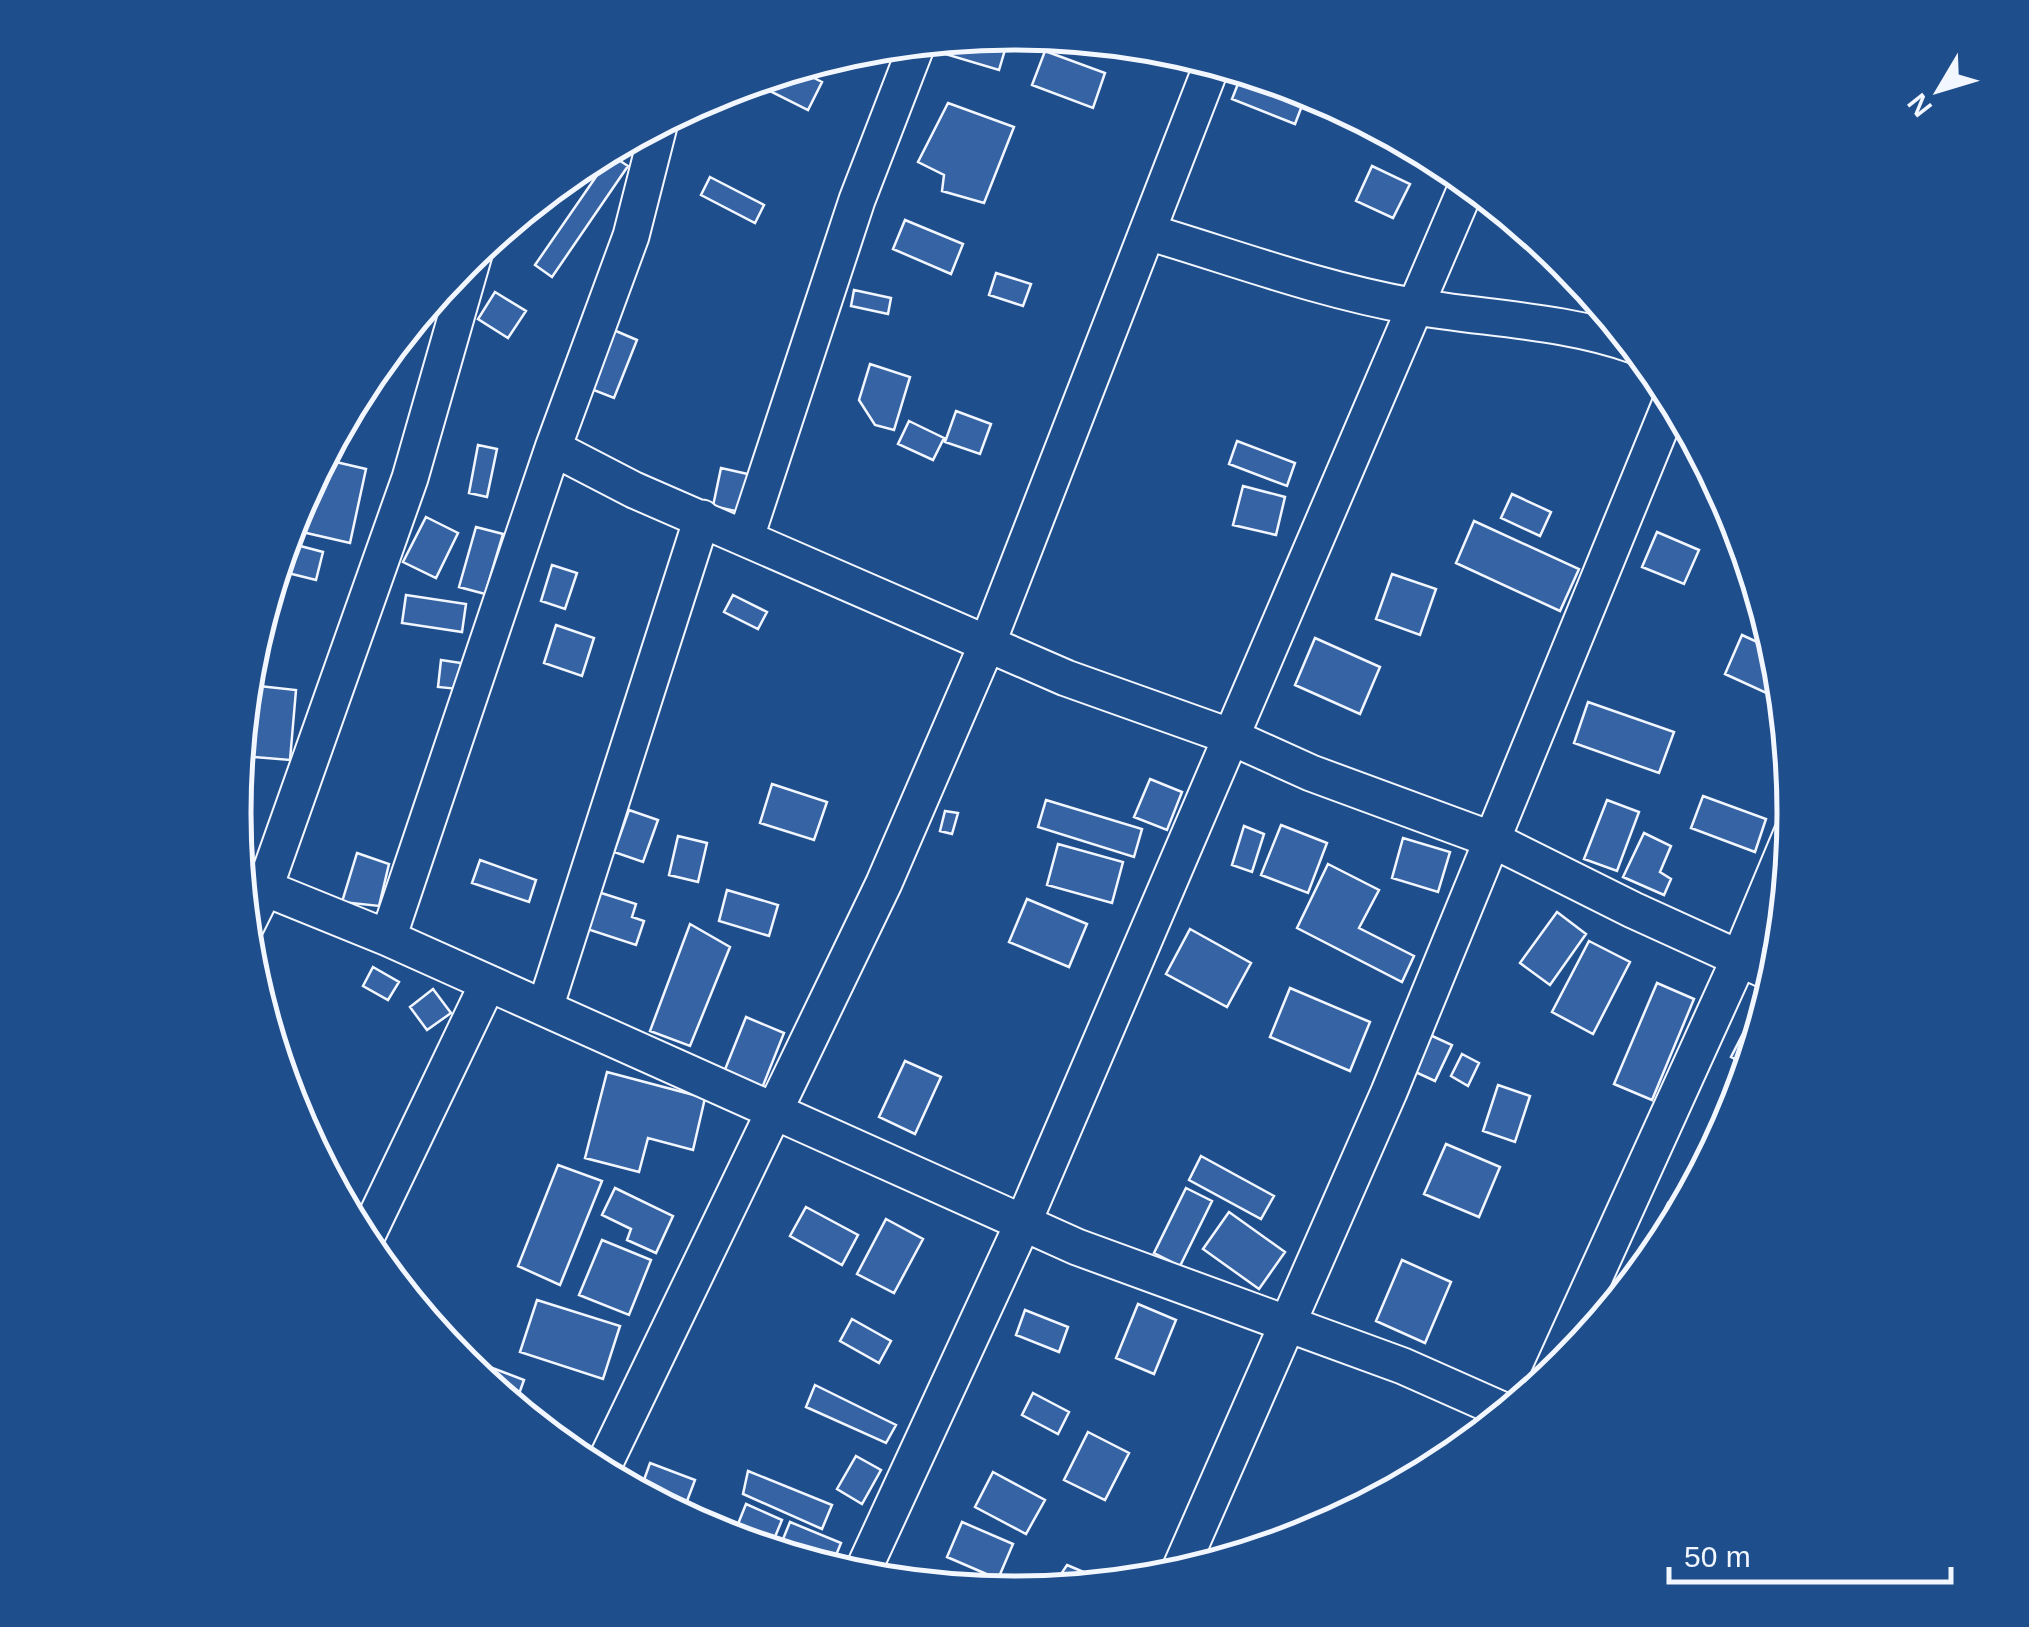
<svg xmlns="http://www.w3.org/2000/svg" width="2029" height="1627" viewBox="0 0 2029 1627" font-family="Arial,sans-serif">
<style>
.building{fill:#3563a3;stroke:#f2f6ff;stroke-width:2.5}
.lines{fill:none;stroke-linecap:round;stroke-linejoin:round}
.minor-casing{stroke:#f2f6ff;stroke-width:39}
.minor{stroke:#1f4e8c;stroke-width:35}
.rim{fill:none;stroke:#f2f6ff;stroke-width:5}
</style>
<rect width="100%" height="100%" fill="#1f4e8c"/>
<path class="building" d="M1010 33 999 70 935 51 938 40Z
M1134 44 1167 48 1175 50 1171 60Z
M1045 51 1105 73 1093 108 1032 85Z
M794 68 822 82 808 110 752 82Z
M1243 71 1308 90 1295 124 1232 99Z
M948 103 1014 127 984 203 942 191 944 175 918 162Z
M611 155 628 166 552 277 535 265Z
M1372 166 1410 184 1393 218 1356 201Z
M710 177 764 205 755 223 701 195Z
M905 220 963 244 951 274 893 249Z
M996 273 1031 284 1023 306 989 295Z
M854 290 891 298 888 314 851 306Z
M495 292 526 311 508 338 478 319Z
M609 328 637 340 614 398 586 387Z
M870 364 910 377 894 430 875 425 859 400Z
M956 411 991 424 980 454 945 442Z
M909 421 944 438 933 460 898 444Z
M1237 441 1295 463 1287 486 1229 464Z
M478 445 497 449 487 497 469 493Z
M323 459 366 469 350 543 289 529 293 514Z
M721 468 752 475 744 513 713 506Z
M1243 486 1285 497 1276 535 1233 525Z
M1512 494 1551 512 1540 536 1501 518Z
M426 517 458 533 436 578 403 562Z
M1474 521 1579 569 1560 611 1456 563Z
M476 527 503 534 485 594 459 587Z
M1657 532 1699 550 1684 584 1642 567Z
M285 542 323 552 316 580 276 570Z
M552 565 577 573 565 609 541 601Z
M1392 574 1436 589 1420 635 1376 619Z
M406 595 466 604 462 632 402 623Z
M733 595 767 612 758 629 724 612Z
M556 625 594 638 582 676 544 663Z
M1742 635 1777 651 1784 701 1725 674Z
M1315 638 1380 667 1360 714 1295 685Z
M441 660 461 663 458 689 438 687Z
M259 686 296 690 290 760 253 757Z
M1588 702 1674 732 1659 773 1574 743Z
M1150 779 1182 792 1167 830 1134 817Z
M772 784 827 802 814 840 760 823Z
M1703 796 1766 819 1755 852 1691 828Z
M1046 800 1142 829 1134 857 1038 827Z
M1607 800 1639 812 1617 871 1584 859Z
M629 810 658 820 643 862 614 852Z
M945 811 958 813 952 834 940 831Z
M1281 825 1327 843 1308 893 1261 875Z
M1244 826 1264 834 1252 872 1232 865Z
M1644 833 1671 846 1660 872 1671 879 1664 895 1623 877Z
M678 836 707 843 698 882 669 875Z
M1403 838 1450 852 1438 892 1392 878Z
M1058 844 1123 862 1112 903 1047 885Z
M357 853 389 864 379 906 342 902Z
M480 860 536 880 529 902 472 883Z
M1328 864 1379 890 1359 928 1414 956 1402 982 1297 928Z
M727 890 778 905 769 936 719 921Z
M595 891 636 904 632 917 644 921 636 945 584 928Z
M1027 899 1087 924 1069 967 1009 942Z
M1557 912 1586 934 1550 985 1520 963Z
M690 924 730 947 690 1046 650 1031Z
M1190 929 1251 963 1227 1007 1166 974Z
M1589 941 1630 962 1593 1034 1552 1012Z
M373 967 399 982 388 1000 363 986Z
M1657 983 1694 999 1652 1100 1614 1084Z
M1290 988 1370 1022 1350 1071 1270 1037Z
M433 989 451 1013 427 1030 410 1007Z
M1752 1016 1764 1022 1750 1067 1731 1057Z
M746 1017 784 1033 762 1088 724 1072Z
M1430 1035 1452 1045 1435 1081 1413 1071Z
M1462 1054 1479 1063 1468 1086 1451 1076Z
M905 1061 941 1077 915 1134 879 1117Z
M607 1072 705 1098 693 1150 648 1138 639 1172 585 1158Z
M1498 1085 1530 1096 1515 1142 1483 1131Z
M1446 1144 1500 1167 1479 1217 1424 1194Z
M1201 1156 1274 1196 1261 1219 1189 1180Z
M558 1165 602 1181 560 1285 518 1266Z
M615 1188 673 1216 656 1253 627 1240 631 1229 602 1215Z
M1186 1188 1212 1201 1180 1266 1154 1253Z
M1668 1203 1683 1211 1664 1248 1626 1293Z
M806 1207 858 1235 842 1265 790 1236Z
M1229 1212 1285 1252 1259 1289 1203 1249Z
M886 1219 923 1239 894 1293 857 1274Z
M602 1240 651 1260 629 1315 579 1295Z
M1402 1260 1451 1282 1425 1343 1376 1321Z
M537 1300 620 1326 603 1379 520 1352Z
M1138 1304 1176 1320 1154 1374 1116 1358Z
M1025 1310 1068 1327 1059 1352 1016 1335Z
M852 1319 891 1341 879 1363 840 1341Z
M487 1366 524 1380 514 1408 481 1381Z
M815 1385 896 1425 886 1443 806 1407Z
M1033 1393 1069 1412 1058 1434 1022 1415Z
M1088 1432 1129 1453 1105 1500 1064 1480Z
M856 1456 881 1470 862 1504 837 1489Z
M650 1463 695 1480 681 1517 639 1494Z
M748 1471 832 1505 822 1529 743 1494Z
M993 1472 1045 1500 1026 1534 975 1507Z
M1347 1500 1366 1507 1339 1521Z
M746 1504 782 1520 772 1544 736 1529Z
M790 1522 841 1543 832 1565 781 1544Z
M962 1522 1013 1544 998 1579 947 1557Z
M1067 1565 1114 1585 1050 1591Z"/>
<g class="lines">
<defs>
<path id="minor" d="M1148 232C1235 258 1321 290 1411 306 1485 319 1564 320 1636 346
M553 448 634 490 1066 678 1229 736 1311 773 1493 840 1633 910 1778 976
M746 537 857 200 918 42
M240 878 388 938 1077 1247 1403 1366 1509 1413
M245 928 264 890 410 478 475 251
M388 938 553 448 631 236 660 122
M545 1008 702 518
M363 1244 488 983
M1547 1382 1740 957 1794 828
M600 1473 884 883 988 642 1213 62
M1177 1576 1389 1092 1673 397
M859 1579 1023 1223 1469 181"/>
</defs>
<use href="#minor" class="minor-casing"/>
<use href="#minor" class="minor"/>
</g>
<path d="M0 0H2029V1627H0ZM251 813a763 763 0 1 1 1526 0a763 763 0 1 1-1526 0Z" fill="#1f4e8c" fill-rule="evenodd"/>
<path class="rim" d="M251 813a763 763 0 1 1 1526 0a763 763 0 1 1-1526 0Z"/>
<g transform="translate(1939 90) rotate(232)" stroke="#1f4e8c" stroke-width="8" paint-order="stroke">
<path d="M0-8L18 38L0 25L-18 38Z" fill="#f2f6ff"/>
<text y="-15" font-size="28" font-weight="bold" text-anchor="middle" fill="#f2f6ff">N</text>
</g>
<path d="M1669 1567v15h282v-15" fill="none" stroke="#f2f6ff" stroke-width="5"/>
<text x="1684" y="1567" font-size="30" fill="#f2f6ff" stroke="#1f4e8c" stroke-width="8" paint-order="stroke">50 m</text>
</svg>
